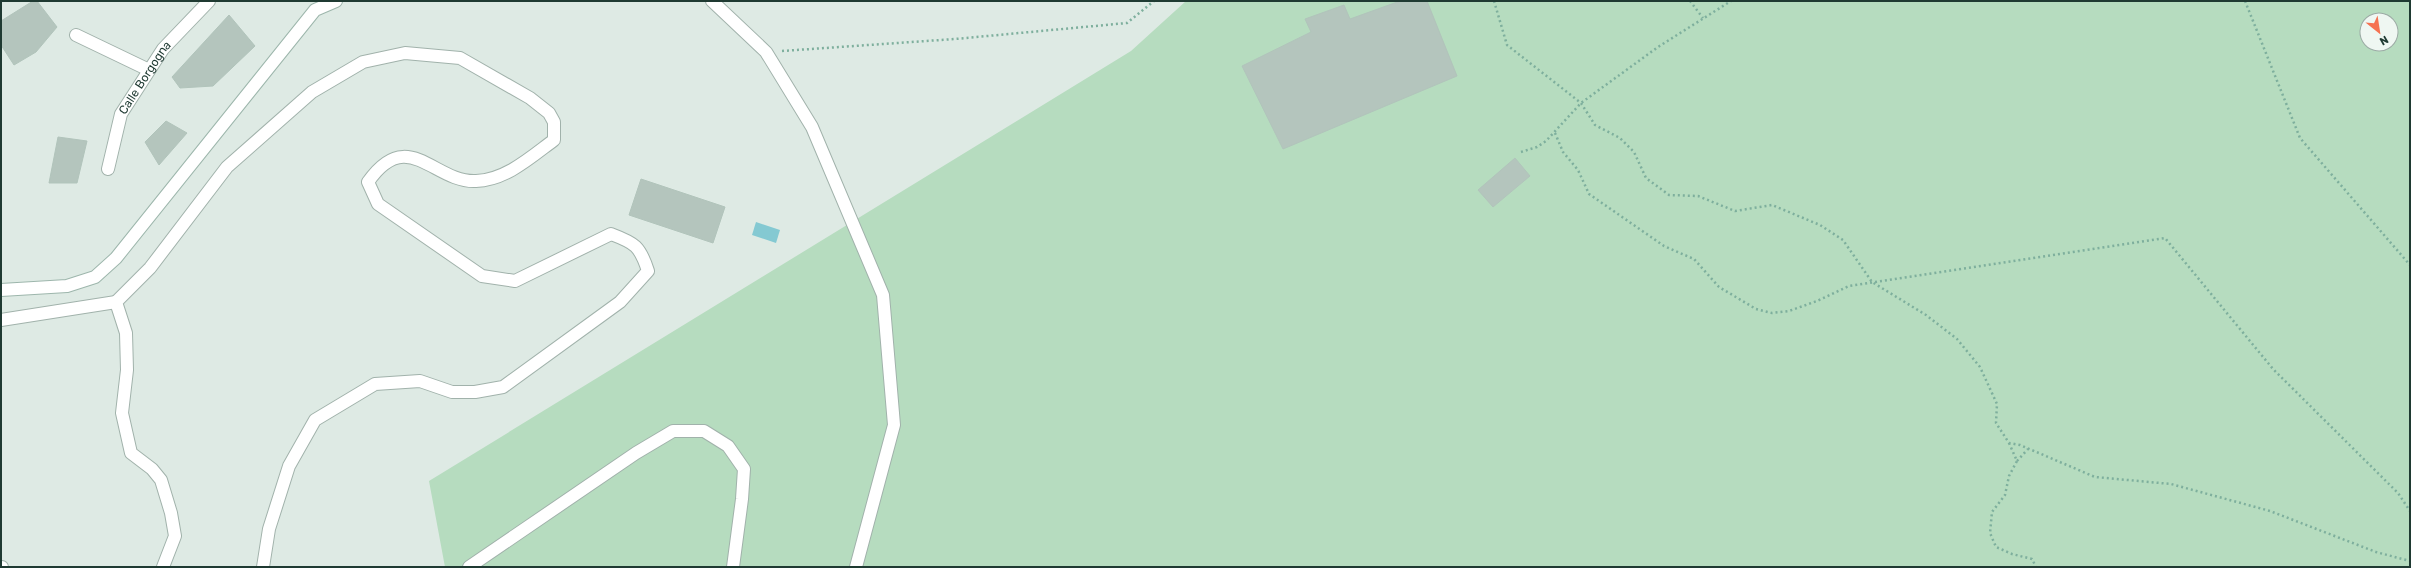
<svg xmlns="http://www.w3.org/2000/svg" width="2411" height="568" viewBox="0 0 2411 568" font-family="Rubik,sans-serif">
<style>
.green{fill:#b6dcbf;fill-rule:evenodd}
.water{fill:#84c9d2}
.building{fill:#b4c5bd;stroke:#b1c4bb}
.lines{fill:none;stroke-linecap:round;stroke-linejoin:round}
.street-casing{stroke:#a1b2ab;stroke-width:14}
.secondary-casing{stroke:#9db6ac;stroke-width:14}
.path{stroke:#7eaf9d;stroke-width:2.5;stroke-dasharray:2 3;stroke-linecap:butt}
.street{stroke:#fff;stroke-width:12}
.secondary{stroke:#fff;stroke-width:12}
.labels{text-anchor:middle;stroke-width:3;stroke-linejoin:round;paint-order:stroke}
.street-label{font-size:12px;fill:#1f3a32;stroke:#eff7f2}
</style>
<rect width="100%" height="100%" fill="#deeae4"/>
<path class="green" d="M1186 1H2410V567H445L429 481 1131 51ZM2367 20H2391V44H2367Z"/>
<path class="water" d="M756 222 780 230 776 243 752 235Z"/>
<path class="building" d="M33 1H37L57 27 36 52 14 65 1 45V21Z
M1400 1H1427L1457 76 1283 149 1242 66 1311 32 1305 19 1344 5 1350 19Z
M229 15 255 46 213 86 180 88 172 77Z
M166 121 187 133 159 165 145 142Z
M58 137 87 141 77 183H49Z
M1515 158 1530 176 1493 207 1478 190Z
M641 179 725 207 713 243 629 215Z"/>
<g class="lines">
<defs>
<g id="street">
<path d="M712 1 766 52 812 127 883 295 894 425 856 567"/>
<path d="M76 35 149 70"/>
<path id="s1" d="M108 169 121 114 163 49 209 1"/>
<path d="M1 320 116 302"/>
<path d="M1 567H2"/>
<path d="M163 567 175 536 171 513 161 480 152 469 131 453 122 413 127 370 126 333 116 302 150 268 227 167 312 92 363 62 405 53 460 58 530 98 549 113 554 122V140C531 157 506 180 476 181 434 183 408 125 368 182L378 204 482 276 515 281 611 234C635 243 640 246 648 271L620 302 503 387 475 392H452L420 381 375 384 315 420 289 466 269 529 263 567"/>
<path d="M469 567 636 453 673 431H704L728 446 744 469 742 499 733 567"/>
</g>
<path id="secondary" d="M1 290 67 286 95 277 116 258 315 10 336 1"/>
</defs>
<use href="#street" class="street-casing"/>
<use href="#secondary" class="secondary-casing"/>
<path class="path" d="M1494 1 1507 45 1581 103 1595 125 1620 138 1634 152 1646 178 1669 195 1698 196 1735 211 1772 205 1820 225 1843 240 1872 282 1926 315 1957 339 1980 367 1997 404 1996 423 2009 443 2020 445 2095 477 2171 484 2270 511 2376 552 2410 561
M1690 1 1703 18
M2245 1 2300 138 2410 265
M782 51 955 39 1127 23 1154 1
M1555 133 1563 152 1578 170 1589 194 1664 246 1694 259 1719 287 1756 309 1772 313 1789 311 1817 301 1849 286 2165 238 2273 369 2398 493 2410 511
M1521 152 1537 147 1546 141 1581 103 1658 47 1731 1
M2009 443 2017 461 2009 476 2005 495 1992 512 1990 533 1996 547 2012 554 2032 559 2036 567
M2017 461 2028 449"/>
<use href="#street" class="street"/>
<use href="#secondary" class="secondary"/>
</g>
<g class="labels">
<g class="street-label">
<text dy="4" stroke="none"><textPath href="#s1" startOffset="100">Calle Borgogna</textPath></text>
</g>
</g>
<rect width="2411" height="568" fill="none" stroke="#1f3a32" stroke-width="4"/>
<g transform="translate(2379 32) rotate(150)"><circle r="19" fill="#eff7f2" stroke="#9caba5"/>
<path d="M0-3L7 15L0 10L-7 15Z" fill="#f57251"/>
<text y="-6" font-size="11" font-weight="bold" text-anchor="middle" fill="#1f3a32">N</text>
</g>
</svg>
